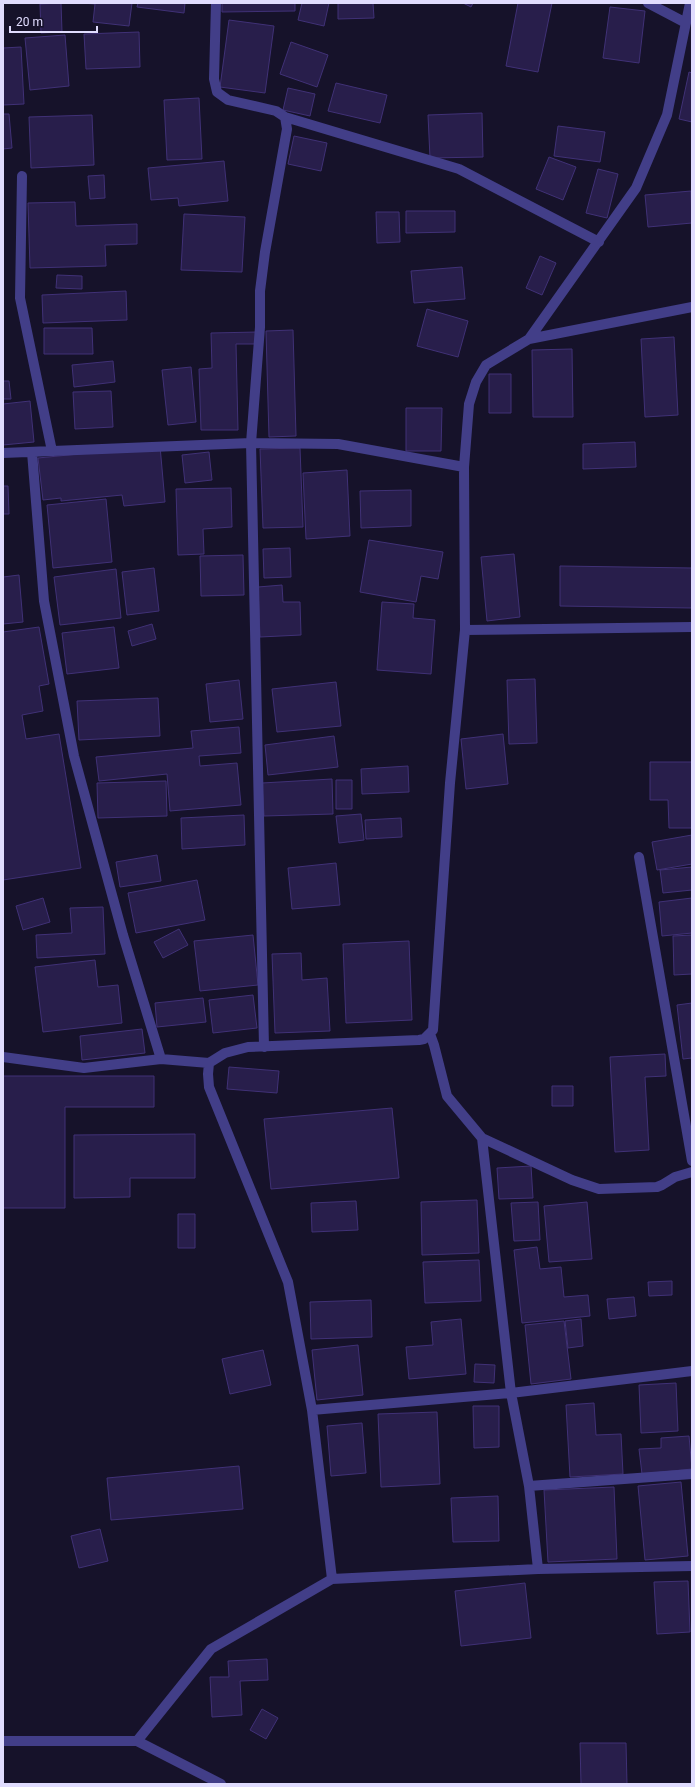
<svg xmlns="http://www.w3.org/2000/svg" width="695" height="1787" viewBox="0 0 695 1787" font-family="Roboto,sans-serif">
<style>
.building{fill:#281e4b;stroke:#403176}
.lines{fill:none;stroke-linecap:round;stroke-linejoin:round}
.minor{stroke:#423e88;stroke-width:10}
</style>
<rect width="100%" height="100%" fill="#16122a"/>
<path class="building" d="M61 3 62 32 41 33 40 4Z
M82 3H132L129 26 93 22 95 4Z
M138 3H185L184 13 137 7Z
M222 3H295V11L222 12Z
M302 3H329L324 26 298 20Z
M338 3H373L374 18 338 19Z
M463 3H473L471 7Z
M518 3H552L538 72 506 66Z
M610 7 645 11 639 63 603 58Z
M229 20 274 26 265 93 220 87Z
M139 32 140 67 86 69 84 34Z
M65 35 69 86 30 90 25 38Z
M291 42 328 55 317 87 280 74Z
M21 47 24 104 3 105V48Z
M689 72 692 73V122L679 119Z
M336 83 387 95 380 123 328 111Z
M288 88 315 94 310 116 283 110Z
M199 98 202 159 167 160 164 100Z
M482 113 483 157 430 158 428 115Z
M3 114H9L12 148 3 149Z
M92 115 94 165 31 168 29 117Z
M558 126 605 132 600 162 554 156Z
M294 136 327 143 321 171 288 164Z
M549 157 576 167 563 200 536 189Z
M224 161 228 201 179 206 178 198 151 200 148 168Z
M598 169 618 174 607 218 586 213Z
M104 175 105 198 90 199 88 176Z
M691 191 692 223 648 227 645 195Z
M75 202 76 226 137 224V244L105 245 106 266 30 268 28 203Z
M406 211H455V232L406 233Z
M376 212H399L400 242 377 243Z
M184 214 245 217 242 272 181 270Z
M540 256 556 263 542 295 526 288Z
M462 267 465 299 414 303 411 271Z
M57 275 82 276V289L56 288Z
M126 291 127 320 43 323 42 295Z
M427 309 468 321 458 357 417 346Z
M44 328H92L93 354H44Z
M293 330 296 436 269 437 266 331Z
M258 332V344H236L238 430H201L199 369 212 368 211 333Z
M674 337 678 415 645 417 641 339Z
M572 349 573 417H533L532 350Z
M113 361 115 382 74 387 72 365Z
M191 367 196 422 168 425 162 370Z
M489 374H511V413H489Z
M3 381H9L11 399H3Z
M111 391 113 427 75 429 73 392Z
M30 401 34 442 3 445V404Z
M406 408H442L441 451H406Z
M635 442 636 467 583 469V444Z
M160 446 165 502 124 506 122 495 61 501V498L43 500 38 458Z
M300 448 303 527 263 528 260 449Z
M209 452 212 480 185 483 182 455Z
M347 470 350 536 306 539 303 473Z
M3 486H8L9 514H3Z
M231 488 232 527 203 529 204 554 178 555 176 489Z
M411 490V526L361 528 360 491Z
M106 499 112 562 53 568 47 505Z
M369 540 443 552 438 579 421 576 416 602 360 592Z
M290 548 291 577 264 578 263 549Z
M514 554 520 617 487 621 481 557Z
M243 555 244 595 201 596 200 556Z
M560 566 692 568V608L560 606Z
M154 568 159 611 127 615 122 572Z
M116 569 121 618 60 625 54 577Z
M19 575 23 622 3 624V577Z
M282 585 283 602H300L301 635 260 637 258 587Z
M382 602 414 604 413 618 435 620 431 674 377 670Z
M152 624 156 639 132 646 128 631Z
M39 627 49 684 39 686 43 711 22 715 26 739 59 734 81 868 3 880V632Z
M114 627 119 668 67 674 62 633Z
M535 679 537 743 509 744 507 680Z
M239 680 243 719 210 722 206 684Z
M336 682 341 726 277 732 272 689Z
M158 698 160 736 79 740 77 701Z
M239 727 241 753 199 756 200 766 237 763 241 805 170 811 167 774 99 781 96 757 193 748 191 731Z
M503 734 508 784 466 789 461 739Z
M334 736 338 767 268 775 265 745Z
M650 762H692V828H669L668 800H650Z
M408 766 409 792 362 794 361 769Z
M332 779 333 814 264 816 262 783Z
M336 780H352V809H336Z
M166 781 167 816 98 818 97 783Z
M361 814 364 840 339 843 336 816Z
M244 815 245 845 182 849 181 818Z
M401 818 402 837 366 839 365 820Z
M692 835V864L657 870 652 842Z
M157 855 161 881 120 887 116 862Z
M336 863 340 905 292 909 288 868Z
M692 867V890L663 893 660 870Z
M197 880 205 920 136 933 128 893Z
M43 898 50 922 23 930 16 906Z
M692 898V933L662 936 659 902Z
M103 907 105 954 37 958 36 935 72 933 70 908Z
M179 929 188 945 163 958 154 942Z
M253 935 258 985 200 991 194 941Z
M692 935V974L674 975 673 936Z
M409 941 412 1020 346 1023 343 944Z
M301 953 302 980 327 978 330 1031 275 1033 272 954Z
M95 960 98 987 118 985 122 1023 43 1032 35 967Z
M253 995 257 1028 213 1033 209 1000Z
M203 998 206 1022 157 1027 155 1003Z
M692 1003V1058L683 1059 677 1005Z
M142 1029 145 1053 82 1060 80 1036Z
M665 1054 666 1076 645 1077 649 1150 615 1152 610 1057Z
M229 1067 279 1071 277 1093 227 1089Z
M3 1076H154V1107H65V1208H3Z
M552 1086H573V1106H552Z
M392 1108 399 1178 271 1189 264 1119Z
M195 1134V1178H130V1197L74 1198V1135Z
M531 1166 533 1198 499 1199 497 1168Z
M477 1200 479 1253 422 1255 421 1202Z
M356 1201 358 1230 312 1232 311 1203Z
M538 1202 540 1240 514 1241 511 1203Z
M587 1202 592 1259 549 1262 544 1206Z
M178 1214H195V1248H178Z
M537 1247 540 1269 561 1267 564 1297 588 1295 590 1316 522 1323 514 1250Z
M479 1260 481 1301 425 1303 423 1262Z
M672 1281V1295L649 1296 648 1282Z
M634 1297 636 1316 609 1319 607 1299Z
M371 1300 372 1337 311 1339 310 1302Z
M461 1319 466 1374 409 1379 406 1347 433 1345 431 1322Z
M581 1319 583 1346 568 1348 565 1321Z
M564 1321 571 1379 531 1384 525 1325Z
M358 1345 363 1395 317 1400 312 1350Z
M263 1350 271 1385 230 1394 222 1359Z
M475 1364 495 1365 494 1383 474 1382Z
M676 1383 678 1431 641 1433 639 1385Z
M594 1403 596 1435 621 1434 623 1474 570 1477 566 1405Z
M473 1406H499V1447L474 1448Z
M437 1412 440 1484 381 1487 378 1414Z
M362 1423 366 1473 331 1476 327 1426Z
M689 1436 692 1469 642 1474 639 1449 661 1448V1438Z
M239 1466 243 1509 111 1520 107 1478Z
M681 1482 688 1556 645 1560 638 1486Z
M614 1487 617 1559 548 1562 544 1490Z
M498 1496 499 1541 453 1542 451 1498Z
M100 1529 108 1561 79 1568 71 1536Z
M688 1581 690 1632 657 1634 654 1582Z
M525 1583 531 1638 461 1646 455 1591Z
M267 1659 268 1680 240 1681 242 1715 212 1717 210 1677H229L228 1661Z
M262 1709 278 1718 266 1739 250 1730Z
M580 1743H626L627 1784H581Z"/>
<g class="lines">
<path class="minor" d="M216 3 214 79 217 92 228 100 276 111 285 117 287 129 265 252 260 291V327L251 443 264 1047
M648 3 686 23
M285 117 459 169 599 242
M22 176 20 298 52 451
M529 339 692 307
M32 452 44 601 74 756 123 935 161 1059 209 1063
M3 453 251 443 338 444 464 467
M465 630 692 627
M639 857 692 1161
M430 1034 434 1045 447 1096 482 1138 572 1180 599 1189 657 1187 662 1185 675 1177 692 1172
M3 1057 84 1068 161 1059
M482 1138 511 1393 529 1486 538 1569
M312 1410 511 1393 692 1371
M529 1486 692 1474
M332 1579 538 1569 692 1566
M3 1741H137L211 1649 332 1579 312 1410 288 1282 209 1087 208 1074 209 1063 225 1053 248 1047 419 1040 424 1039 433 1030 450 783 465 630 464 467 469 404 476 382 486 365 529 339 636 188 667 115 690 3
M137 1741 221 1784"/>
</g>
<rect width="695" height="1787" fill="none" stroke="#e0dcfe" stroke-width="8"/>
<path d="M10 26v6h87v-6" fill="none" stroke="#e0dcfe" stroke-width="2"/>
<text x="16" y="26" font-size="12" fill="#e0dcfe" stroke="#16122a" stroke-width="3" paint-order="stroke">20 m</text>
</svg>
